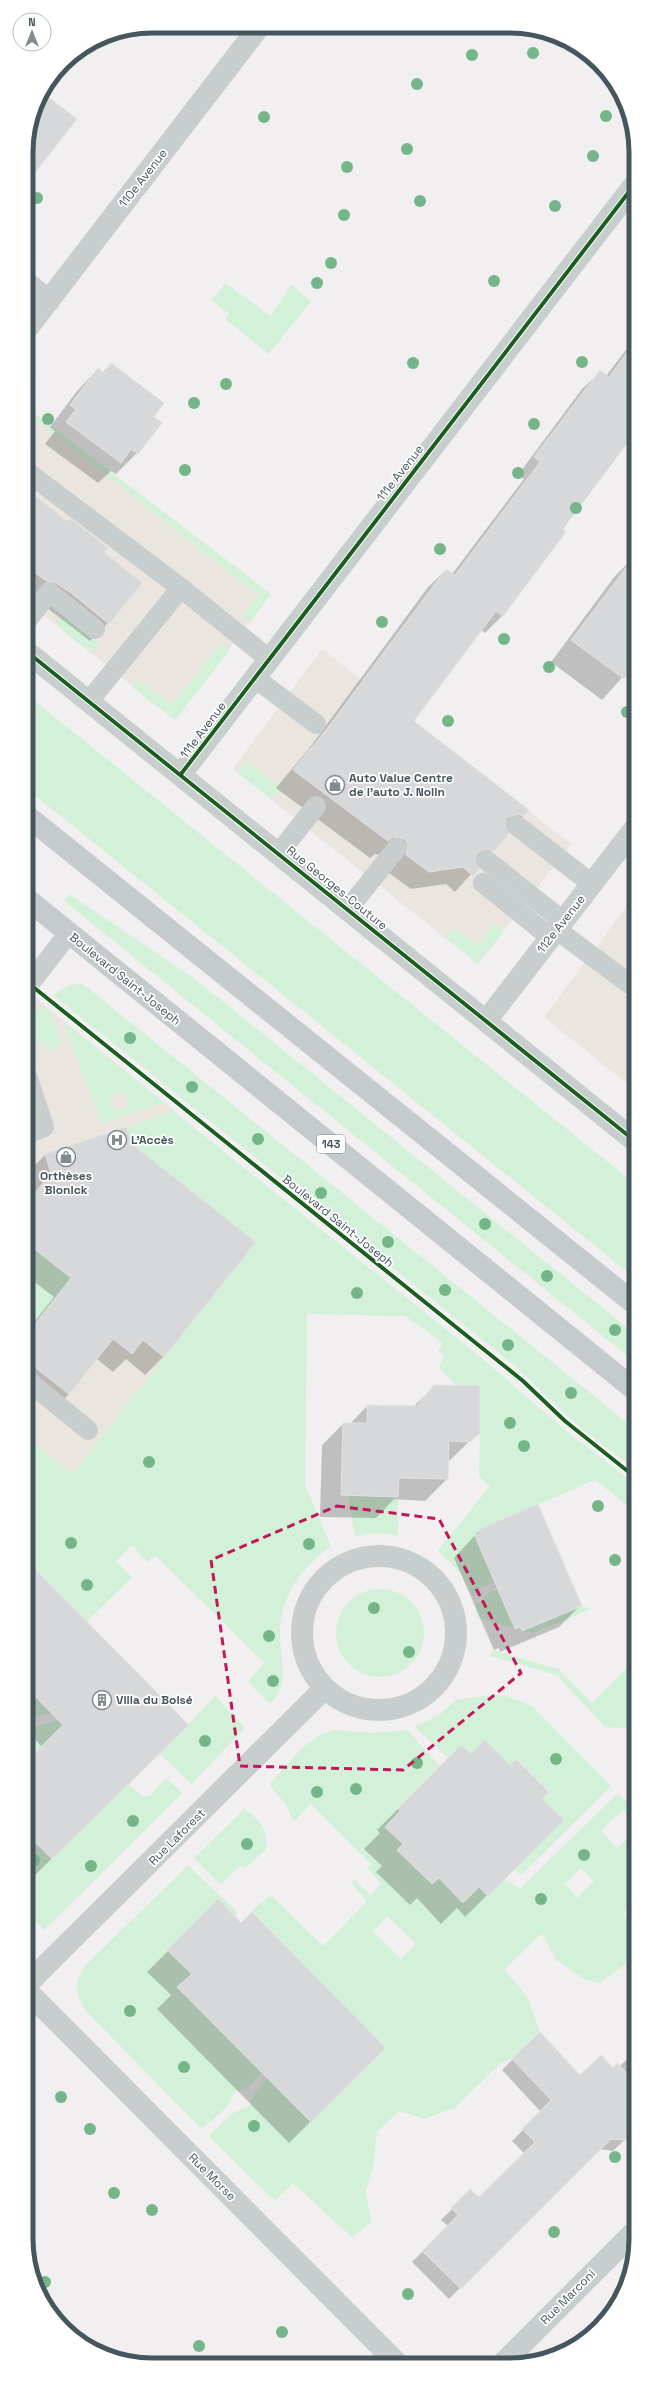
<svg xmlns="http://www.w3.org/2000/svg" width="662" height="2391" viewBox="0 0 662 2391" font-family="'Space Grotesk',sans-serif">
<style>
.commercial{fill:#eae5df}
.green{fill:#d2f1d8;fill-rule:evenodd}
.shadow{fill:#0003}
.building{fill:#d7d8da;stroke:#e2e1e3}
.lines{fill:none;stroke-linecap:round;stroke-linejoin:round}
.service{stroke:#c8cdce;stroke-width:20}
.minor{stroke:#c8cdce;stroke-width:22}
.primary{stroke:#c5cacd;stroke-width:22}
.cycleway-casing{stroke:#fff;stroke-width:6}
.cycleway{stroke:#1b5e20;stroke-width:4}
.tree{fill:#74b68a}
.marked{fill:none;stroke:#c2185b;stroke-width:3;stroke-dasharray:8 5;stroke-linejoin:round}
.labels{text-anchor:middle;stroke-width:3.5;stroke-linejoin:round;paint-order:stroke}
.shield{fill:#fff;stroke:#7d898e;stroke-width:1}
.shield-label{font-size:11px;font-weight:bold;fill:#45565e}
.street-label{font-size:12px;fill:#45565e;stroke:#fff}
.poi-label{font-size:12px;font-weight:bold;fill:#45565e;stroke:#fff;text-anchor:start}
.rim{fill:none;stroke:#45565e;stroke-width:5}
</style>
<rect width="100%" height="100%" fill="#f1eff0"/>
<path class="commercial" d="M26 407 271 594 175 720 26 601Z
M322 649 571 844 478 964 233 769Z
M635 895V1090L544 1017Z
M27 991 164 1102 323 1236 72 1474 27 1438Z"/>
<path class="green" d="M225 283 271 316 291 285 311 301 269 354 225 319 229 314 212 300Z
M26 407 271 594 251 621 243 615 258 595 33 418 26 426Z
M64 615 100 644 92 654 56 625Z
M221 643 229 651 175 720 132 687 137 679 172 705Z
M26 694 635 1184V1278L27 789Z
M247 761 281 788 271 799 238 773Z
M69 894 195 979 635 1334V1362L64 901Z
M493 925 498 926 504 931 478 964 446 938 451 931 456 930 477 945Z
M70 984H83L635 1429V1469L581 1428 515 1366 53 995Z
M44 1005 49 1010 62 1045 49 1050 43 1042 32 1045C27 1028 32 1017 44 1005Z
M62 1020 164 1102 102 1124ZM121 1093 126 1097 128 1105 121 1111 111 1107 110 1098 115 1094Z
M173 1111 478 1355 571 1435 635 1484V1511L595 1480 479 1530 495 1582 482 1587 479 1594 473 1597 461 1574 438 1551 490 1486 479 1476 480 1433 472 1386 456 1385 439 1368 444 1357 438 1350 443 1343 405 1316 307 1314 305 1485 331 1546C302 1568 281 1594 280 1632 279 1658 292 1682 270 1704L248 1682 265 1663 155 1555 147 1562 132 1545 116 1561 132 1577 87 1621 27 1561V1438L72 1474 256 1242 133 1145 126 1127Z
M27 1243 71 1278 35 1324 27 1317Z
M348 1496 398 1497V1535L375 1533 355 1536Z
M336 1633a44 44 0 1 1 88 0a44 44 0 1 1-88 0Z
M499 1590 516 1629 478 1618 475 1604 483 1601 489 1592Z
M582 1606 591 1609 534 1633 522 1631Z
M493 1650 558 1669 592 1703 636 1659V1729L605 1727 557 1675 490 1656Z
M27 1688 52 1713 29 1719 27 1718Z
M490 1695 507 1696 532 1706 611 1786 521 1875 514 1869 549 1835 559 1816 542 1799 549 1791 517 1759 510 1765 486 1740 471 1754 461 1745 448 1758 415 1727 439 1715 456 1700Z
M215 1696 245 1728 191 1784 160 1754Z
M59 1720 64 1724 27 1761V1738L30 1728Z
M335 1730 372 1733 407 1730 440 1766 398 1808 400 1811 385 1827 403 1844 397 1850 432 1884 439 1878 463 1903 479 1887 488 1896 505 1879 520 1889 618 1793 636 1812V1822L624 1810 601 1830 617 1848 636 1832V1899L624 1912C636 1954 637 1958 600 1983L584 1979 556 1960 542 1933 504 1970 527 1996 540 2032 512 2059 502 2062 456 2107 425 2119 399 2111 377 2132 374 2161 366 2192 371 2223 352 2237 293 2183 275 2201 209 2136 233 2113 248 2107 255 2092 268 2078 311 2122 386 2049 251 1912 270 1895 323 1946 367 1901 351 1883 355 1880 371 1896 381 1883 367 1868 371 1864 311 1804 295 1821 292 1820 287 1806 269 1784 302 1748 319 1735ZM581 1868 594 1881 577 1898 565 1884ZM387 1916 416 1944 401 1959 373 1931Z
M166 1778 182 1793 44 1930 27 1914V1834L52 1859 128 1784 144 1797 150 1796Z
M244 1809C260 1820 268 1829 266 1850L244 1869 241 1865 221 1884 194 1858Z
M188 1865 236 1911 237 1918 218 1899 192 1974 178 1987 262 2072 248 2087 234 2093 227 2107 202 2129 86 2011C75 1993 73 1984 85 1966Z"/>
<path class="shadow" d="M635 338V432L561 530 565 532 502 616 485 633 481 630 412 721 523 816 455 892 446 884 411 889 389 873 386 856 375 854 370 858 276 788 308 750 428 587 446 570 452 574 524 479 518 475 582 389 600 372 606 376Z
M111 364 152 417 137 453 116 474 111 471 98 483 45 444 55 431 50 427 77 391 98 369 102 373Z
M26 490 103 553 108 623 90 641 38 601 26 598Z
M635 556V663L602 700 551 662 615 576Z
M132 1145 254 1242 163 1357 145 1375 126 1359 113 1372 97 1359 69 1394 51 1412 27 1393V1331L54 1297 27 1276V1200L33 1192 27 1173 45 1155Z
M435 1386 479 1432 447 1463V1479L425 1501 394 1499 376 1518 320 1517 322 1445 343 1424H350L367 1406 413 1407Z
M479 1531 580 1606 559 1627 500 1652 499 1648 494 1650 454 1558Z
M27 1562 188 1725 30 1880 27 1877V1762L42 1747 27 1731Z
M461 1746 471 1756 540 1799 563 1820 465 1917 457 1908 441 1924 417 1898 410 1905 376 1872 382 1866 364 1849 380 1833 377 1830Z
M218 1901 241 1924 385 2048 289 2143 157 2009 171 1995 147 1972Z
M636 2050V2129L613 2151 599 2149 449 2299 412 2262 448 2226 441 2220 470 2191 479 2199 525 2154 512 2141 541 2112 502 2070 513 2059 580 2076 619 2067Z"/>
<path class="building" d="M43 93 77 119 26 184V144L36 104Z
M635 342V433L563 529 566 532 503 616 496 611 414 721 529 810 524 816 517 814 507 818 505 824 509 834 494 851 487 849 477 853 475 859 479 869 473 876 463 867 429 872 406 855 408 844 404 839 393 837 388 841 293 770 325 731 446 569 455 575 540 462 534 457 600 370 609 377Z
M111 363 164 403 154 417 162 423 138 454 131 449 121 463 66 422 76 409 70 405 98 368 104 373Z
M26 488 67 521 70 518 108 548 104 552 142 583 109 624 71 593 56 583 46 581 26 566Z
M635 556V665L624 679 571 640Z
M126 1127 133 1145 256 1242 164 1357 143 1340 132 1354 113 1339 69 1394 27 1361V1334L71 1278 27 1243V1203L51 1173 45 1154Z
M434 1385 480 1386V1433L470 1442 449 1441 448 1479 399 1478 398 1497 341 1495 343 1423H367V1405L417 1406Z
M538 1504 582 1606 522 1631 520 1627 515 1629 475 1536 480 1533 478 1530Z
M27 1561 189 1725 52 1859 27 1834V1761L63 1725 27 1688Z
M485 1740 510 1765 516 1759 549 1792 542 1799 564 1820 488 1896 479 1887 463 1903 439 1878 432 1884 397 1850 403 1844 385 1827 400 1811 398 1808 461 1745 471 1754Z
M218 1899 241 1923 252 1912 386 2048 311 2122 177 1987 192 1974 167 1950Z
M540 2032 580 2075 601 2055 613 2068 617 2063 636 2083V2130L625 2140 611 2139 461 2289 422 2251 458 2215 451 2208 470 2189 479 2197 535 2142 522 2129 551 2100 512 2059Z"/>
<g class="lines">
<path class="service" d="M26 471 181 588
M26 622 49 592 95 629
M255 678 316 724
M89 701 181 588 269 659
M516 825 592 884
M279 853 316 806
M486 860 563 921
M483 883 550 937
M348 909 397 848
M557 930 635 988
M27 987 69 933
M27 1076 44 1127 27 1134
M27 1380 88 1430"/>
<path class="minor" d="M26 282 49 301
M26 330 259 27
M26 651 635 1141
M181 774 635 184
M486 1021 635 828
M302 1633a77 77 0 1 1 154 0a77 77 0 1 1-154 0Z
M27 1984 325 1688
M27 1991 397 2363
M502 2364 636 2230"/>
<path class="primary" d="M27 816 635 1304
M27 899 635 1390"/>
<defs>
<path id="cycleway" d="M26 651 635 1141
M181 774 635 184
M27 982 523 1381 565 1421 635 1477"/>
</defs>
<use href="#cycleway" class="cycleway-casing"/>
<use href="#cycleway" class="cycleway"/>
</g>
<g class="tree">
<circle cx="533" cy="53" r="6"/>
<circle cx="472" cy="55" r="6"/>
<circle cx="417" cy="84" r="6"/>
<circle cx="606" cy="116" r="6"/>
<circle cx="264" cy="117" r="6"/>
<circle cx="407" cy="149" r="6"/>
<circle cx="593" cy="156" r="6"/>
<circle cx="347" cy="167" r="6"/>
<circle cx="37" cy="198" r="6"/>
<circle cx="420" cy="201" r="6"/>
<circle cx="555" cy="206" r="6"/>
<circle cx="344" cy="215" r="6"/>
<circle cx="331" cy="263" r="6"/>
<circle cx="494" cy="281" r="6"/>
<circle cx="317" cy="283" r="6"/>
<circle cx="582" cy="362" r="6"/>
<circle cx="413" cy="363" r="6"/>
<circle cx="226" cy="384" r="6"/>
<circle cx="194" cy="403" r="6"/>
<circle cx="48" cy="419" r="6"/>
<circle cx="534" cy="424" r="6"/>
<circle cx="185" cy="470" r="6"/>
<circle cx="518" cy="473" r="6"/>
<circle cx="576" cy="508" r="6"/>
<circle cx="440" cy="549" r="6"/>
<circle cx="382" cy="622" r="6"/>
<circle cx="504" cy="639" r="6"/>
<circle cx="549" cy="667" r="6"/>
<circle cx="627" cy="712" r="6"/>
<circle cx="448" cy="721" r="6"/>
<circle cx="130" cy="1038" r="6"/>
<circle cx="192" cy="1087" r="6"/>
<circle cx="258" cy="1139" r="6"/>
<circle cx="321" cy="1193" r="6"/>
<circle cx="485" cy="1224" r="6"/>
<circle cx="388" cy="1242" r="6"/>
<circle cx="547" cy="1276" r="6"/>
<circle cx="445" cy="1290" r="6"/>
<circle cx="357" cy="1293" r="6"/>
<circle cx="615" cy="1330" r="6"/>
<circle cx="508" cy="1345" r="6"/>
<circle cx="571" cy="1393" r="6"/>
<circle cx="510" cy="1423" r="6"/>
<circle cx="524" cy="1446" r="6"/>
<circle cx="149" cy="1462" r="6"/>
<circle cx="598" cy="1506" r="6"/>
<circle cx="71" cy="1543" r="6"/>
<circle cx="309" cy="1544" r="6"/>
<circle cx="615" cy="1560" r="6"/>
<circle cx="87" cy="1585" r="6"/>
<circle cx="374" cy="1608" r="6"/>
<circle cx="269" cy="1636" r="6"/>
<circle cx="409" cy="1652" r="6"/>
<circle cx="273" cy="1681" r="6"/>
<circle cx="205" cy="1741" r="6"/>
<circle cx="556" cy="1759" r="6"/>
<circle cx="417" cy="1763" r="6"/>
<circle cx="356" cy="1789" r="6"/>
<circle cx="317" cy="1792" r="6"/>
<circle cx="133" cy="1821" r="6"/>
<circle cx="247" cy="1844" r="6"/>
<circle cx="584" cy="1855" r="6"/>
<circle cx="34" cy="1860" r="6"/>
<circle cx="91" cy="1866" r="6"/>
<circle cx="541" cy="1899" r="6"/>
<circle cx="130" cy="2011" r="6"/>
<circle cx="184" cy="2067" r="6"/>
<circle cx="61" cy="2097" r="6"/>
<circle cx="254" cy="2126" r="6"/>
<circle cx="90" cy="2129" r="6"/>
<circle cx="615" cy="2157" r="6"/>
<circle cx="114" cy="2193" r="6"/>
<circle cx="152" cy="2210" r="6"/>
<circle cx="554" cy="2232" r="6"/>
<circle cx="45" cy="2282" r="6"/>
<circle cx="408" cy="2294" r="6"/>
<circle cx="282" cy="2332" r="6"/>
<circle cx="199" cy="2346" r="6"/>
</g>
<path class="marked" d="M337 1506 439 1519 521 1673 403 1770 240 1766 211 1560Z"/>
<defs>
<symbol id="shop-ring" viewBox="-11 -11 22 22"><circle r="9.5" fill="#fff" stroke="#818c91" stroke-width="1.5"/><path d="M-5-2.5h2.3a2.7 3.5 0 0 1 5.4 0H5L5.5 6h-11ZM-1.5-2.5h3a1.5 2.3 0 0 0-3 0Z" fill="#818c91"/></symbol>
<symbol id="hospital-ring" viewBox="-11 -11 22 22"><circle r="9.5" fill="#fff" stroke="#818c91" stroke-width="1.5"/><path d="M-5-5h3v3.5h4V-5h3V5h-3V1.5h-4V5h-3Z" fill="#818c91"/></symbol>
<symbol id="building-ring" viewBox="-11 -11 22 22"><circle r="9.5" fill="#fff" stroke="#818c91" stroke-width="1.5"/><path d="M-4-6H4V6H1V3H-1V6H-4ZM-2.5-4.3h1.7v1.8h-1.7ZM.8-4.3h1.7v1.8H.8ZM-2.5-1h1.7V.8h-1.7ZM.8-1h1.7V.8H.8Z" fill="#818c91"/></symbol>
</defs>
<g fill-rule="evenodd">
<use href="#shop-ring" x="324" y="774" width="22" height="22"/>
<use href="#hospital-ring" x="106" y="1129" width="22" height="22"/>
<use href="#shop-ring" x="55" y="1146" width="22" height="22"/>
<use href="#building-ring" x="91" y="1689" width="22" height="22"/>
</g>
<g class="labels">
<rect class="shield" x="317" y="1135" width="28" height="18" rx="3"/>
<g class="shield-label">
<text x="331" y="1148">143</text>
</g>
<g class="street-label">
<text transform="translate(143 178) rotate(-52)" y="4">110e Avenue</text>
<text transform="translate(400 473) rotate(-52)" y="4">111e Avenue</text>
<text transform="translate(203 730) rotate(-53)" y="4">111e Avenue</text>
<text transform="translate(337 888) rotate(39)" y="4">Rue Georges-Couture</text>
<text transform="translate(561 924) rotate(-52)" y="4">112e Avenue</text>
<text transform="translate(125 979) rotate(39)" y="4">Boulevard Saint-Joseph</text>
<text transform="translate(338 1221) rotate(39)" y="4">Boulevard Saint-Joseph</text>
<text transform="translate(177 1837) rotate(-45)" y="4">Rue Laforest</text>
<text transform="translate(212 2177) rotate(45)" y="4">Rue Morse</text>
<text transform="translate(568 2297) rotate(-45)" y="4">Rue Marconi</text>
</g>
<g class="poi-label">
<text x="349" y="782">Auto Value Centre<tspan x="349" dy="14">de l'auto J. Nolin</tspan></text>
<text x="131" y="1144">L'Accès</text>
<text x="66" y="1180" text-anchor="middle">Orthèses<tspan x="66" dy="14">Bionick</tspan></text>
<text x="116" y="1704">Villa du Boisé</text>
</g>
</g>
<path d="M0 0H662V2391H0ZM152 33H510A119 119 0 0 1 629 152V2239A119 119 0 0 1 510 2358H152A119 119 0 0 1 33 2239V152A119 119 0 0 1 152 33Z" fill="#fff" fill-rule="evenodd"/>
<path class="rim" d="M152 33H510A119 119 0 0 1 629 152V2239A119 119 0 0 1 510 2358H152A119 119 0 0 1 33 2239V152A119 119 0 0 1 152 33Z"/>
<g transform="translate(32 32)"><circle r="19" fill="#ffffff" stroke="#b5bbbf"/>
<path d="M0-3L7 15L0 10L-7 15Z" fill="#818c91"/>
<text y="-6" font-size="11" font-weight="bold" text-anchor="middle" fill="#45565e">N</text>
</g>
</svg>
